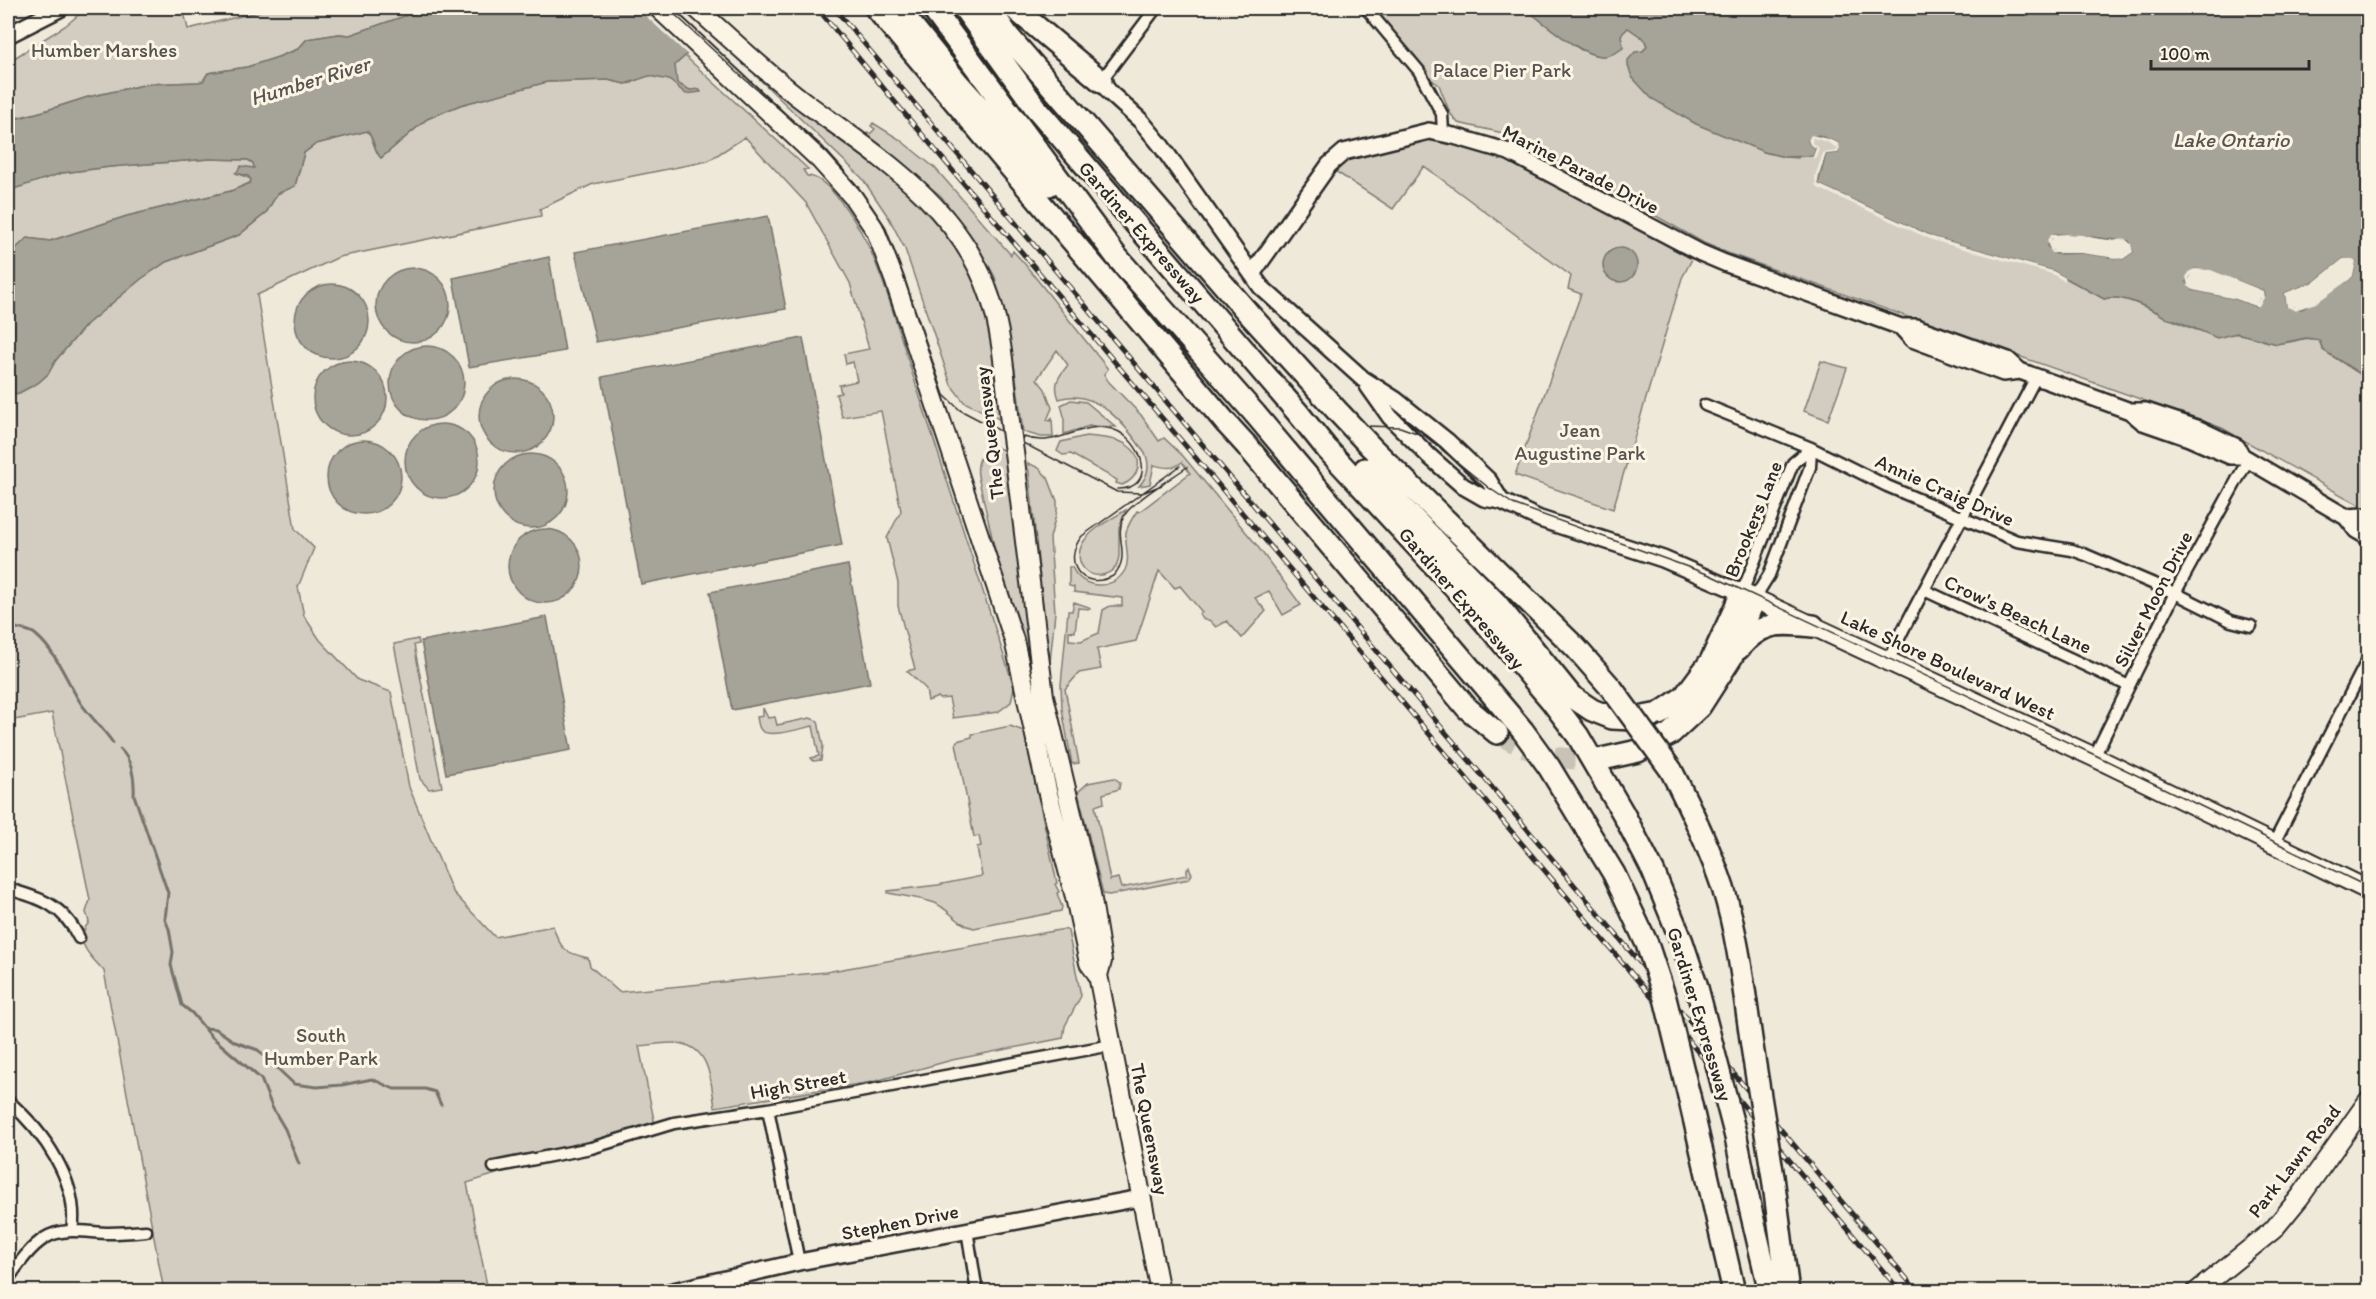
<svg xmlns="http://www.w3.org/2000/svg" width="2376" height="1299" viewBox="0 0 2376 1299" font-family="Itim,sans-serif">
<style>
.green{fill:#d2cdc0;stroke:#7e7c76;stroke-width:1.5}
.water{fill:#a6a399;stroke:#75736d;stroke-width:1.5;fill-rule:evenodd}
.pier{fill:#efe9da;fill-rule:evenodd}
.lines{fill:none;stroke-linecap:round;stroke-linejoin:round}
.stream{stroke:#75736d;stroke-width:3}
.highway-tunnel{stroke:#c8c3b7;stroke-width:21;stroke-dasharray:21 10;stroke-linecap:butt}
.street-casing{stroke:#2b2b2b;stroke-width:15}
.secondary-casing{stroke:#2b2b2b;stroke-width:20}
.primary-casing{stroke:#2b2b2b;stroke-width:22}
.highway-casing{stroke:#2b2b2b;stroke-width:26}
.street{stroke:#fcf5e5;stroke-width:10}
.secondary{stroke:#fcf5e5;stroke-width:15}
.primary{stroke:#fcf5e5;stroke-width:18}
.highway{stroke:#fcf5e5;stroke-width:21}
.tram{stroke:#2b2b2b;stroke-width:1.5}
.rail-casing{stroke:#2b2b2b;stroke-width:5}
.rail{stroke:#fcf5e5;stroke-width:3;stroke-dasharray:9;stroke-linecap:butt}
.primary-bridge-casing{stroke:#2b2b2b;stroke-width:22;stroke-linecap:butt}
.highway-bridge-casing{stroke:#2b2b2b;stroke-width:26;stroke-linecap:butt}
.primary-bridge{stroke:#fcf5e5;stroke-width:18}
.highway-bridge{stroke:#fcf5e5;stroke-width:21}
.labels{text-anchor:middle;stroke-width:6;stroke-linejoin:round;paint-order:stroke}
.park-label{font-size:20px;fill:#555450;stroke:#fcf5e5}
.street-label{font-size:20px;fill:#2b2b2b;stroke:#fcf5e5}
.water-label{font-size:21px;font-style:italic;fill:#565552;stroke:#fcf5e5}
</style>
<rect width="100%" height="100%" fill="#efe9da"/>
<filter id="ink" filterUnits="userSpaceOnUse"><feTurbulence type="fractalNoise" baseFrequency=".0167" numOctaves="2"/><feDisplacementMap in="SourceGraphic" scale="12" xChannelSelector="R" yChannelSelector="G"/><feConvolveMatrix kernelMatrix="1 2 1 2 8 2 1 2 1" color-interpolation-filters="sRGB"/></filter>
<g filter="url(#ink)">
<path class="green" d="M87 8H183L188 29 261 11 263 8H476L416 12 350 35 339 34 307 39 298 49 278 57 247 67 208 73 203 81 198 82 148 84 88 97 44 111 8 120V62L65 26Z
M1372 8H1524L1581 50 1621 40V34L1628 27 1644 39 1647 46 1643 51 1764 152 1785 157 1798 158 1808 140 1818 135 1840 148 1818 184 1933 237 2053 271 2104 299C2129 291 2172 324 2197 330 2211 334 2225 332 2238 334 2251 335 2265 343 2278 343 2293 344 2304 335 2319 340L2323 350 2368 379V510L2222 428 1730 254 1704 243 1512 135 1458 123 1450 113 1439 85 1429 78 1419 63Z
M685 56 808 169 803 170 807 176C828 175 857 224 866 241 888 287 901 340 917 388 950 487 982 587 1014 687L1011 702 998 712 953 718 949 698 939 699 938 697 928 701 926 689 907 671 915 669 898 606V583L887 538 901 511 881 411 842 417 836 394 841 393 839 385 857 381 853 362 846 364 844 354 869 349 850 283 806 203 745 137 708 161 593 184 540 209 541 216 339 257 257 295 295 529 314 548 298 587 304 616 320 640 358 680 391 692 409 787 452 891 495 937 553 926C560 949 565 953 588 958L590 966 619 992 826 972 1065 929 1068 931 1081 996 1065 1026 1063 1038 952 1060 872 1082 715 1107C711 1085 711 1049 682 1044 670 1041 652 1045 639 1046L655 1125 467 1183 488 1291H164L104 971C90 955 73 943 89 922L86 912 90 900 52 713 8 721V395L19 393 38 383 48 374 56 360 87 324 141 279 166 262 239 235 266 213 277 194 295 186 304 153 316 144 367 131C375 139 373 150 381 158L427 119 460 105 547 82 608 80 625 84 632 83 643 76H649L675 65Z
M755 75C762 80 769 87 776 92 794 107 812 121 831 134 867 161 907 186 938 220 988 276 996 349 1001 420L964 402 951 385 905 249 889 218 862 178Z
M873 123 899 139 935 168 1011 255 1013 251 1024 263 1108 369 1104 374 1108 381 1141 415 1159 441 1164 438 1183 456 1255 543 1301 605 1283 615 1269 591 1255 598 1266 611 1242 638 1227 621 1216 627 1209 620H1204L1199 614 1202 612 1180 586 1175 588 1159 571 1136 641 1097 649 1101 669 1079 673 1065 689 1079 763 1072 764 1062 709 1061 685 1068 611H1072L1074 602 1089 607 1090 609 1078 608 1075 632 1069 631V640L1081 641 1099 633 1103 610 1110 606H1122V598L1074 592V587L1069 586V567H1072C1081 589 1113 592 1125 570 1131 558 1124 544 1126 532 1128 525 1133 517 1137 511L1139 512 1190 473 1182 462C1172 470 1166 468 1154 465L1150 484 1139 486C1148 476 1150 467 1146 455 1127 426 1096 387 1059 399 1053 384 1058 377 1068 365L1057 350 1037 379 1045 389 1052 408 1047 420 1050 421 1052 418 1053 437H1041L1023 432 1015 370 995 277 975 241 941 196 894 157 865 137 868 132 870 134 875 129 871 126Z
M1428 138 1472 148 1505 159 1692 259 1682 278 1613 509 1515 475 1581 294 1568 289 1571 276 1424 166 1393 209 1335 171 1340 164 1348 159Z
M209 159 248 160 253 163 255 169 236 173 251 179 250 183 231 191 127 216 50 241 27 238 8 256 9 190 62 173 110 167Z
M1821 361 1847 368 1828 420 1804 411Z
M1071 400 1086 402 1116 427 1089 426 1064 434V416L1061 405Z
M1086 436C1097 437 1117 438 1127 445 1145 457 1140 478 1122 485L1116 483 1117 480 1071 454 1063 455 1057 451 1061 442Z
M996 447 1005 451 1034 691 1006 598 978 476C976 462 981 450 996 447Z
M1028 463 1039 468 1048 478 1057 501V511L1050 538 1055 612 1050 663 1042 599Z
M1126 510 1119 528V557L1116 567C1096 588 1068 566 1084 541 1093 528 1113 518 1126 510Z
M418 639 419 644 414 645 442 787 429 789 420 779 394 644Z
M763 708 768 718 775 717 777 725 810 718 818 721 823 746 821 760 813 761 811 758 819 756 813 726C802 728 769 739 761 730 758 727 758 721 757 717L763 716Z
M1010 726 1024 731 1057 883 1055 884 1059 892 1057 893 1062 907 1061 911 974 928C958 925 950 910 935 903 921 898 903 896 888 893V891L938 885 982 876 977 847 981 846 979 836 974 837 956 743 957 741 972 737V734Z
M1114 778 1120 782 1119 789 1103 794 1104 803 1095 806 1110 880 1118 878 1121 888 1187 875V869L1189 867 1192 874 1189 879 1109 895 1103 894 1078 792 1088 783Z"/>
<path class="water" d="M476 8H726L685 56 675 65 677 83 690 90 699 89 701 92 686 94 669 80 649 76 625 84 608 80 547 82 460 105 427 119 381 158C373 150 375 139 367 131L316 144 304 153 295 186 277 194 266 213 239 235 166 262 141 279 87 324 56 360 48 374 38 383 19 393 8 395V256L27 238 50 241 127 216 231 191 250 183 251 180 248 176 236 173 241 166 254 168 253 163 248 160 209 159 110 167 62 173 8 191V121L44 111 88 97 148 84 198 82 203 81 208 73 247 67 278 57 298 49 307 39 339 34 350 35 416 12Z
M1524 8H2368V379L2323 350 2319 340 2306 338 2277 344 2237 333 2217 338 2175 320C2166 320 2163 316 2157 312 2142 305 2119 294 2104 299L2053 271 1933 237 1818 184 1826 154 1838 153V143L1818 135 1808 140 1810 145 1816 148 1813 156 1785 157 1764 152 1696 124 1651 98 1632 77 1628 66V60L1635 52 1643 51 1647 46 1644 39 1628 28 1621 35 1623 48C1618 52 1608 57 1601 56 1579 55 1543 21 1524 8ZM2054 234C2080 234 2103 240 2129 241L2133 252 2123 259 2081 253 2056 254 2047 246ZM2343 259 2356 262 2353 276 2349 280 2302 309 2287 306 2285 293 2314 282ZM2195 269 2211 271 2256 288 2263 291 2264 295 2255 306 2236 299 2193 290 2186 282Z
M768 216 786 309 596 342 575 252Z
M1603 265a17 17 0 1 1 34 0a17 17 0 1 1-34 0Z
M549 257 565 351 469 367 453 278Z
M376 305a37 37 0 1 1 74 0a37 37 0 1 1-74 0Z
M295 321a37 37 0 1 1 74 0a37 37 0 1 1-74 0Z
M803 338 842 545 641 584 602 377Z
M390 383a37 37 0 1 1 74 0a37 37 0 1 1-74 0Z
M313 398a37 37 0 1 1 74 0a37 37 0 1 1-74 0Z
M479 416a37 37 0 1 1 74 0a37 37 0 1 1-74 0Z
M405 461a37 37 0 1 1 74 0a37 37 0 1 1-74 0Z
M327 477a37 37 0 1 1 74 0a37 37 0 1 1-74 0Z
M494 491a37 37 0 1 1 74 0a37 37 0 1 1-74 0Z
M508 566a37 37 0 1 1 74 0a37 37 0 1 1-74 0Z
M848 565 870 683 732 710 710 592Z
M547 617 571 750 446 774 421 641Z"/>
<path class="pier" d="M637 8H713L722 16 689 56Z
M1811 135 1828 139 1838 143 1840 148 1838 153 1826 154 1818 176V184L1933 237 2053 271 2066 278 2064 281 2052 274 1932 240 1816 187 1815 176 1823 153 1836 151 1837 148 1827 142 1813 138 1812 143 1819 148 1816 157 1812 159 1816 148 1810 145 1808 140Z
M2066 234 2082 235 2106 241 2125 239 2131 244 2133 252 2123 259 2081 253H2051L2047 240 2051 235ZM2066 237 2082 238 2106 244 2124 242 2129 246 2130 251 2122 256 2081 251H2053L2050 245 2052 238Z
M2343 259H2353L2356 262 2353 276 2349 280 2316 303 2295 310 2287 307 2285 293 2314 282ZM2344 262 2353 264 2351 274 2347 278 2314 300 2295 307 2289 304 2288 294 2315 284Z
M2195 269 2211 270 2256 288 2263 291 2264 298 2259 306H2255L2236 299 2193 290 2188 286 2186 277 2190 271ZM2195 272 2210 273 2255 290 2261 293V298L2256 303 2236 296 2194 287 2189 278Z"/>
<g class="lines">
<path class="stream" d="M8 622C15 632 28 627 36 635 57 653 66 680 80 702 90 717 103 728 113 743
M120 749C132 760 135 779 134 795L168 893 165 919 169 929 173 952 171 965 182 1005 192 1013 211 1036 261 1079 272 1107 285 1129 299 1164
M205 1028 216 1029 235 1042 258 1050 294 1084 317 1087 342 1085 372 1079 394 1089H425L435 1092 441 1105"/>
<path class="highway-tunnel" d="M1497 733C1538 757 1555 760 1602 759"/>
<defs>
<path id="street" d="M1366 8 1419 71 1442 114 1443 133
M1101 81 1156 8
M1705 405 1811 448 1887 486 2017 541 2072 550 2086 555 2175 593 2231 621 2251 626
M1924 590 2129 686
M1742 593 1793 463 1811 448
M1754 599 1769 575 1810 467 1811 448
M1888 661 1903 630 2036 377
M2094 757 2175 593 2248 460
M2274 843 2368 659
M8 889C41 898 63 905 79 938
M8 1101C43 1131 80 1182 72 1231
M768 1109 799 1262
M494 1167 591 1148 674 1123 768 1109 1112 1045
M967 1230 977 1292
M8 1279C18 1265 30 1247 45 1238 63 1226 89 1233 109 1233 121 1233 134 1232 146 1231"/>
<path id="secondary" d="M8 35 61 8
M1101 81 1110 93 1141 121 1160 144 1261 287 1363 379 1396 400 1447 441 1489 481 1501 501
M1252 274 1329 165 1344 152 1429 131 1454 136 1509 152 1701 253 1727 264 1901 327H1916L2008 360 2020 371 2130 411 2143 422 2189 438 2230 456H2242L2346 517 2356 530 2368 537
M1901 327 1912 339 2003 373 2020 371
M1368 386 1390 417 1429 456 1463 486 1484 498 1501 501 1540 519 1663 559 1742 593
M2130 411H2146L2197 428 2237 447 2242 456
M2346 517 2363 516 2368 520
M669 1292 799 1262 1140 1198"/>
<path id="primary" d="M658 8 820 160 853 197 876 231 894 279 1014 640 1047 790 1075 897 1089 963 1098 975 1160 1292
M696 8C732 40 767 74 806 103 878 156 960 206 990 297 1003 336 1005 381 1010 422
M1015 460 1044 696 1091 894 1102 961 1098 975
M1742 593 2094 757 2368 890
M2196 1292 2273 1230 2300 1197 2368 1101"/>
<path id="highway" d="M876 8 1226 423
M898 8 958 83 1049 185
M932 8 1116 256 1255 414
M964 8 1036 108 1298 413
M989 8 1008 36 1249 314 1340 414
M1014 8 1101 81
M1247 446 1467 708 1497 733
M1370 446 1576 648 1612 689
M1327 449 1462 595 1551 700 1578 736 1623 813 1653 871 1682 942 1696 984
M1287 452 1523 731 1549 767 1614 874 1647 944
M1365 469 1496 603 1571 696 1592 710 1612 718 1633 719 1659 714 1684 697 1711 661 1742 593
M1738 649C1762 621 1777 623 1813 626
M1602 759 1638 751 1670 734 1700 706 1732 656 1754 599
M1671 770C1691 809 1709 846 1723 888 1740 942 1745 1002 1754 1059
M1689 1096 1734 1292
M1736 1137 1750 1207 1770 1292
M1773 1177 1788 1292"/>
</defs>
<use href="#street" class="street-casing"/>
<use href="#secondary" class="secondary-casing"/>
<use href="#primary" class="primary-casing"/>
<use href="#highway" class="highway-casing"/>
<use href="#street" class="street"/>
<use href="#secondary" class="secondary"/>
<use href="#primary" class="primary"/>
<use href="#highway" class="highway"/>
<path class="tram" d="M668 8 740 75 822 146 856 184 882 222 901 269 944 395 960 410 1117 492 1142 493 1162 485
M1365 426 1400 427 1425 436 1489 488 1513 504 1710 575 2095 755 2368 887
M1024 437C1058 449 1081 420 1112 429 1144 439 1158 490 1117 489
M1180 466 1082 536C1061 562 1082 592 1113 576 1132 556 1114 539 1123 518 1129 503 1172 478 1187 467"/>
<defs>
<path id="rail" d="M817 8 910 120 1901 1292
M834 8 1918 1292"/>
</defs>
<use href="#rail" class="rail-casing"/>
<use href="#rail" class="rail"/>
<defs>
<path id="primary-bridge" d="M1010 422 1015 460"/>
<path id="highway-bridge" d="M1298 413 1327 449
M1255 414 1287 452
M1340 414 1370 446
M1226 423 1247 446
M1612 689 1671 770
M1647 944 1665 998 1689 1096
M1696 984 1736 1137
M1754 1059 1773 1177"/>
</defs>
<use href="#primary-bridge" class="primary-bridge-casing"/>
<use href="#highway-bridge" class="highway-bridge-casing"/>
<use href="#primary-bridge" class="primary-bridge"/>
<use href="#highway-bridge" class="highway-bridge"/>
</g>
</g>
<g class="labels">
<g class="park-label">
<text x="104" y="57">Humber Marshes</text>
<text x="1502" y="77">Palace Pier Park</text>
<text x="1580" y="437">Jean<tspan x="1580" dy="23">Augustine Park</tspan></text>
<text x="321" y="1042">South<tspan x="321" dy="23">Humber Park</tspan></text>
</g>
<g class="street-label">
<text transform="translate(1581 169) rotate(27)" y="7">Marine Parade Drive</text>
<text transform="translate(1142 232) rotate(49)" y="7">Gardiner Expressway</text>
<text transform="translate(989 433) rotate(-97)" y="7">The Queensway</text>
<text transform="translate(1945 490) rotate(24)" y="7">Annie Craig Drive</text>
<text transform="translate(1753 519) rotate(-68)" y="7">Brookers Lane</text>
<text transform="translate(1462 598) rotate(49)" y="7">Gardiner Expressway</text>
<text transform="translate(2153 599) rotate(-63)" y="7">Silver Moon Drive</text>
<text transform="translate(2018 614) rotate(25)" y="7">Crow's Beach Lane</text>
<text transform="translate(1948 665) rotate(25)" y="7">Lake Shore Boulevard West</text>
<text transform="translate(1700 1014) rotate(73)" y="7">Gardiner Expressway</text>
<text transform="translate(798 1084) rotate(-10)" y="7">High Street</text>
<text transform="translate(1150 1129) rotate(79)" y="7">The Queensway</text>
<text transform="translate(2294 1161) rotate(-52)" y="7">Park Lawn Road</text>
<text transform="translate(900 1222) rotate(-11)" y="7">Stephen Drive</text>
</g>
<g class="water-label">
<text transform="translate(310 81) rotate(-17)" y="7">Humber River</text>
<text x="2231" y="147">Lake Ontario</text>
</g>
</g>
<rect width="2376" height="1299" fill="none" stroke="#fcf5e5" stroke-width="30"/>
<rect x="15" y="15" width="2346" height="1269" fill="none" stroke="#2b2b2b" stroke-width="2" filter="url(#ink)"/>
<path d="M2151 60v9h158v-9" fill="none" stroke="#2b2b2b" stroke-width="3"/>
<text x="2160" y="60" font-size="18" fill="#2b2b2b" stroke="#fcf5e5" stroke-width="4.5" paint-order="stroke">100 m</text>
</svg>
